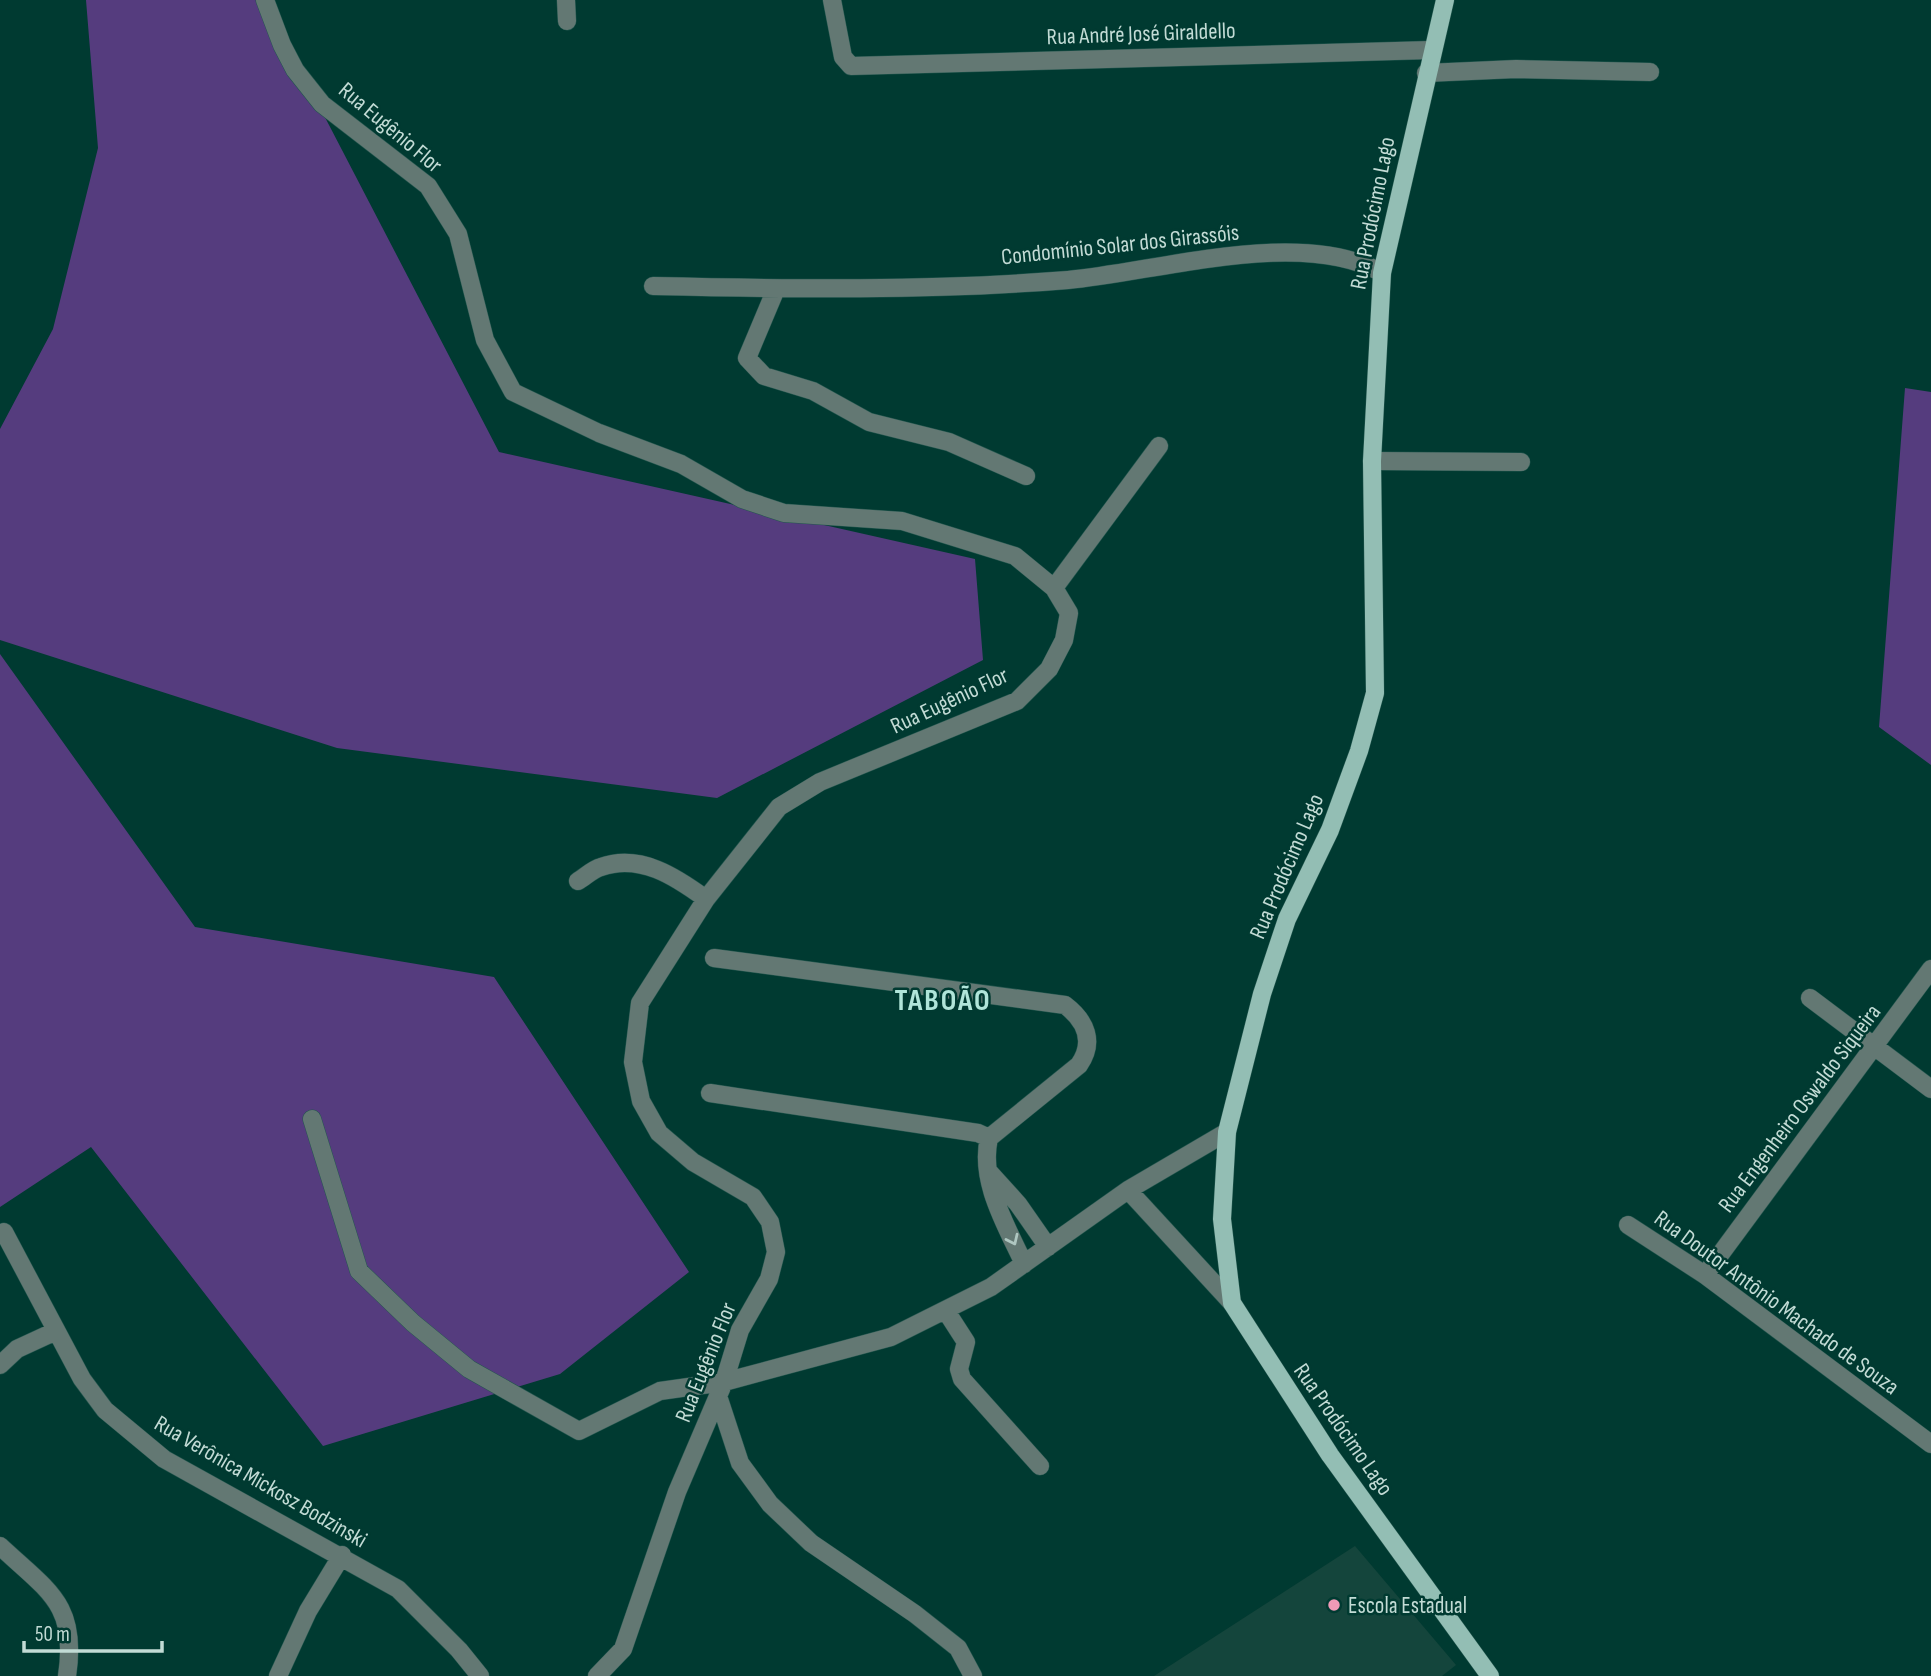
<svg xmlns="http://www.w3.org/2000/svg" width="1931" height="1676" viewBox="0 0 1931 1676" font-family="'Sofia Sans Condensed',sans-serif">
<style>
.built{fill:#14453c}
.green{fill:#553c7e}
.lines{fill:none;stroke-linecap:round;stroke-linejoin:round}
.minor-casing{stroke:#23574f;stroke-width:19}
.major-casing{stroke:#23574f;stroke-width:19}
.minor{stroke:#637873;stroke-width:18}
.major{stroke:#93beb4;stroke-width:18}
.oneway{stroke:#afc7c1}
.poi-dot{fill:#f09ab6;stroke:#003a31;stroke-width:2.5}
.labels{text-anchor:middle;stroke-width:5;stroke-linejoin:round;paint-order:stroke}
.street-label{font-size:23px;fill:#c2dbd5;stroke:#003a31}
.poi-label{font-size:23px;fill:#c2dbd5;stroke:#003a31;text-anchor:start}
.district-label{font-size:30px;font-weight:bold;letter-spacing:2px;fill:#b0e5d9;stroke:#003a31}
</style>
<rect width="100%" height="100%" fill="#003a31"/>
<path class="built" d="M1355 1546 1456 1665 1442 1676H1154Z"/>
<path class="green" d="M86 0H264L499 452 975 559 983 660 717 798 337 748 0 640V429L53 329 98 148Z
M1905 388 1931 392V765L1879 727Z
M0 654 195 927 494 977 689 1272 560 1374 323 1446 91 1147 0 1207Z"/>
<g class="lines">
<defs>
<path id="minor" d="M265 0 282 45 295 70 322 104 428 186 458 234 485 340 513 392 599 433 681 464 742 499 784 513 902 521 1015 556 1054 588 1069 613 1064 640 1049 669 1017 701 820 782 779 807 706 899 640 1003 633 1062 641 1101 659 1133 693 1162 753 1197 770 1222 776 1252 769 1279 740 1330 724 1382 677 1492 623 1649 597 1676
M566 0 567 21
M832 0 843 57 851 66 1431 50
M1426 73 1516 69 1650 72
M653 286C791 289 930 291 1068 280 1157 272 1301 227 1382 273
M776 289 747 358 764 376 813 391 869 422 949 442 1026 476
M1372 461 1521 462
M1054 588 1159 446
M578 881C585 877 593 869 601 867 640 853 676 877 706 899
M714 958 1065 1005C1086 1021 1095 1042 1079 1065L989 1138C979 1181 1006 1225 1024 1264
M1810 998 1931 1089
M710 1093 978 1133 989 1138
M312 1119 359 1271 413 1323 469 1369 579 1431 660 1391 724 1382 891 1337 991 1287 1128 1190 1227 1132
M990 1173 1018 1204 1048 1247
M1128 1190 1232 1303
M1628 1225 1705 1275 1931 1444
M4 1232 82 1379 105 1410 164 1459 398 1589 459 1650 480 1676
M1705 1275 1931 969
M946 1311 966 1342 959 1369 962 1379 1040 1466
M0 1365 17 1349 56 1331
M718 1396 740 1463 770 1504 811 1543 915 1614 958 1648 973 1676
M0 1546C48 1591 78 1604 67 1676
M278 1676 308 1611 342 1555"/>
<path id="major" d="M1445 0 1382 273 1372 461 1375 693 1359 751 1330 830 1287 919 1262 994 1227 1132 1222 1219 1232 1303 1330 1455 1490 1676"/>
</defs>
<use href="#minor" class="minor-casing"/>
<use href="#major" class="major-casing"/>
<use href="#minor" class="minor"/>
<use href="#major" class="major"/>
</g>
<defs><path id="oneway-chevron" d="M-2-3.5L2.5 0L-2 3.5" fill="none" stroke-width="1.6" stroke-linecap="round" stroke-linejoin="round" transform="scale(1.75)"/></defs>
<use class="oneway" href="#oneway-chevron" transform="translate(1013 1240) rotate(65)"/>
<circle class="poi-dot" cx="1334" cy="1605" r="7"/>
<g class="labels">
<g class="street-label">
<text transform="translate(1141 33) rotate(-2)" y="8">Rua André José Giraldello</text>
<text transform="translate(391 127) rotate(40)" y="8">Rua Eugênio Flor</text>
<text transform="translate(1372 213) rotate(-79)" y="8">Rua Prodócimo Lago</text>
<text transform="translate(1120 244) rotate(-6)" y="8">Condomínio Solar dos Girassóis</text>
<text transform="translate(949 700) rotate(-25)" y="8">Rua Eugênio Flor</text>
<text transform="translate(1286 866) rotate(-67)" y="8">Rua Prodócimo Lago</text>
<text transform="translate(1799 1108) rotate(-53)" y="8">Rua Engenheiro Oswaldo Siqueira</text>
<text transform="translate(1777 1302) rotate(36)" y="8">Rua Doutor Antônio Machado de Souza</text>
<text transform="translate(705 1362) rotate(-68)" y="8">Rua Eugênio Flor</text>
<text transform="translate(1344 1429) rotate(55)" y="8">Rua Prodócimo Lago</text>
<text transform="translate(261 1481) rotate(30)" y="8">Rua Verônica Mickosz Bodzinski</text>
</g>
<g class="poi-label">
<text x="1348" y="1613">Escola Estadual</text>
</g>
<g class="district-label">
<text x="943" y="1010">TABOÃO</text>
</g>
</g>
<path d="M24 1641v10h138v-10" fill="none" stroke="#c2dbd5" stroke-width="3.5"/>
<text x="35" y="1641" font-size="21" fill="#c2dbd5" stroke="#003a31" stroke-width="5" paint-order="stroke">50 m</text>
</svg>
